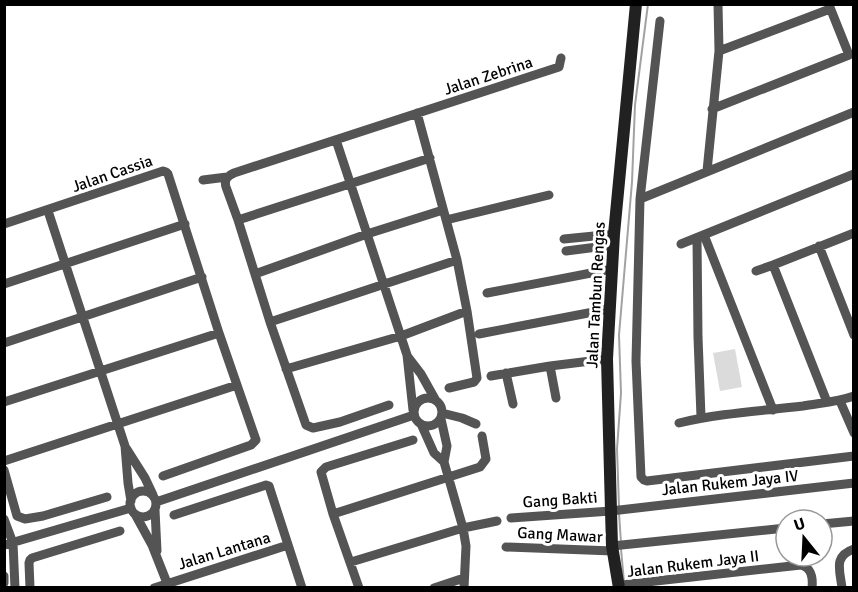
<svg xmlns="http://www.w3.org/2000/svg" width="858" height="592" viewBox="0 0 858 592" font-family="Signika,sans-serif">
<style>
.green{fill:#dbdbdb}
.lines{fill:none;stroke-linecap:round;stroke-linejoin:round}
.stream{stroke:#a2a2a2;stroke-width:2}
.street{stroke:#545454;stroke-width:9}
.secondary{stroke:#212121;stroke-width:12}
.labels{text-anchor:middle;stroke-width:6;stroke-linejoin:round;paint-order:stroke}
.street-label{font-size:16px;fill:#000;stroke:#fff}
</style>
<rect width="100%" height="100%" fill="#fff"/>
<path class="green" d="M735 349 742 387 720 391 713 353Z"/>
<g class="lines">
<path class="stream" d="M619 507 617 449 621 393 619 335 632 182 635 105 648 4
M619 513 621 543
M621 549 624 582"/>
<path class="street" d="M718 4 719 51
M660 21 640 199 636 361 641 477 644 480 647 481 854 456
M712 109 849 55 829 5
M417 113 457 260 467 311 477 378 474 382 449 388
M336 140 407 355 413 410
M707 171 719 51 830 9
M203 180 227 177
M640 199 854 112
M48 211 125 446 128 483 131 501
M238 220 430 158
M446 220 549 195
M4 224 163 171 166 172 168 174 219 333 256 440 251 445 163 476
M704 235 773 410
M697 238 698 337 701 417
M564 239 614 234
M681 244 854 174
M819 246 854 335
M566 251 613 245
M773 265 827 402
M756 271 773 265 854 233
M255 274 367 234 443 210
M4 284 185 224
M487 293 612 269
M270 322 457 260
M479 334 609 309
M4 343 202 277
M408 357 421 374 435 399
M550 366 556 398
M286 369 401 336 467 311
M506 373 513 404
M491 376 550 366 607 359
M414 412a14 14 0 1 1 28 0a14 14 0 1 1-28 0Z
M840 401 854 433
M4 402 219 333
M389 405 340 422 313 428 306 425 270 322 238 220 226 187C224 180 227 176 234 173L559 67 561 58
M442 413 462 418 476 424
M441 419 447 446 444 462
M679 423C720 413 762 411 803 406 820 403 837 402 854 396
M421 424 434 453 444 462 463 528 466 546 464 588
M126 448 145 478 153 495
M4 461 237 385
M4 470 17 516 25 519 43 516 107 497
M130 504a13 13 0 1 1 26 0a13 13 0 1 1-26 0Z
M156 502 414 415
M155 510 157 551
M135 514 152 545 169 588
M333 514 480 467 486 459 482 436
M174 515 266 485 269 486 302 588
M511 518 611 511 854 483
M4 519 13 543 15 588
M822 524 854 521
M4 545 131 508
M612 546 786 528
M506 547 613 551
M351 562 463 528 497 521
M4 576V583
M619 586 629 584 801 565C812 568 813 578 812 588
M30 588 29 563 30 560 32 558 120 531
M154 588 288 545
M359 588 333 514 321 472 326 467 413 440
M434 588 464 578
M842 588C840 570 833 556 854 549"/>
<path class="secondary" d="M619 588 612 546 611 511 607 359 614 234 636 4"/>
</g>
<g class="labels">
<g class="street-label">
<text transform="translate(488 75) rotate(-18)" y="6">Jalan Zebrina</text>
<text transform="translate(112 173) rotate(-19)" y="6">Jalan Cassia</text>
<text transform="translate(595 295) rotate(-87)" y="6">Jalan Tambun Rengas</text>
<text transform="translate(730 482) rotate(-6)" y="6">Jalan Rukem Jaya IV</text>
<text transform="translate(560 499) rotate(-4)" y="6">Gang Bakti</text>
<text transform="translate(560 534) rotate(3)" y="6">Gang Mawar</text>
<text transform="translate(224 550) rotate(-17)" y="6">Jalan Lantana</text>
<text transform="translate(693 563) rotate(-7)" y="6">Jalan Rukem Jaya II</text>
</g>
</g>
<rect width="858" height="592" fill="none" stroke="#000000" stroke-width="12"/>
<g transform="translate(804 538) rotate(342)"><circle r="28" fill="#ffffff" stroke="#999999" stroke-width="1.5"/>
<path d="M0-4.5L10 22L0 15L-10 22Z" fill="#000000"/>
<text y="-9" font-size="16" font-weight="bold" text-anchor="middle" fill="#000000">U</text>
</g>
</svg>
